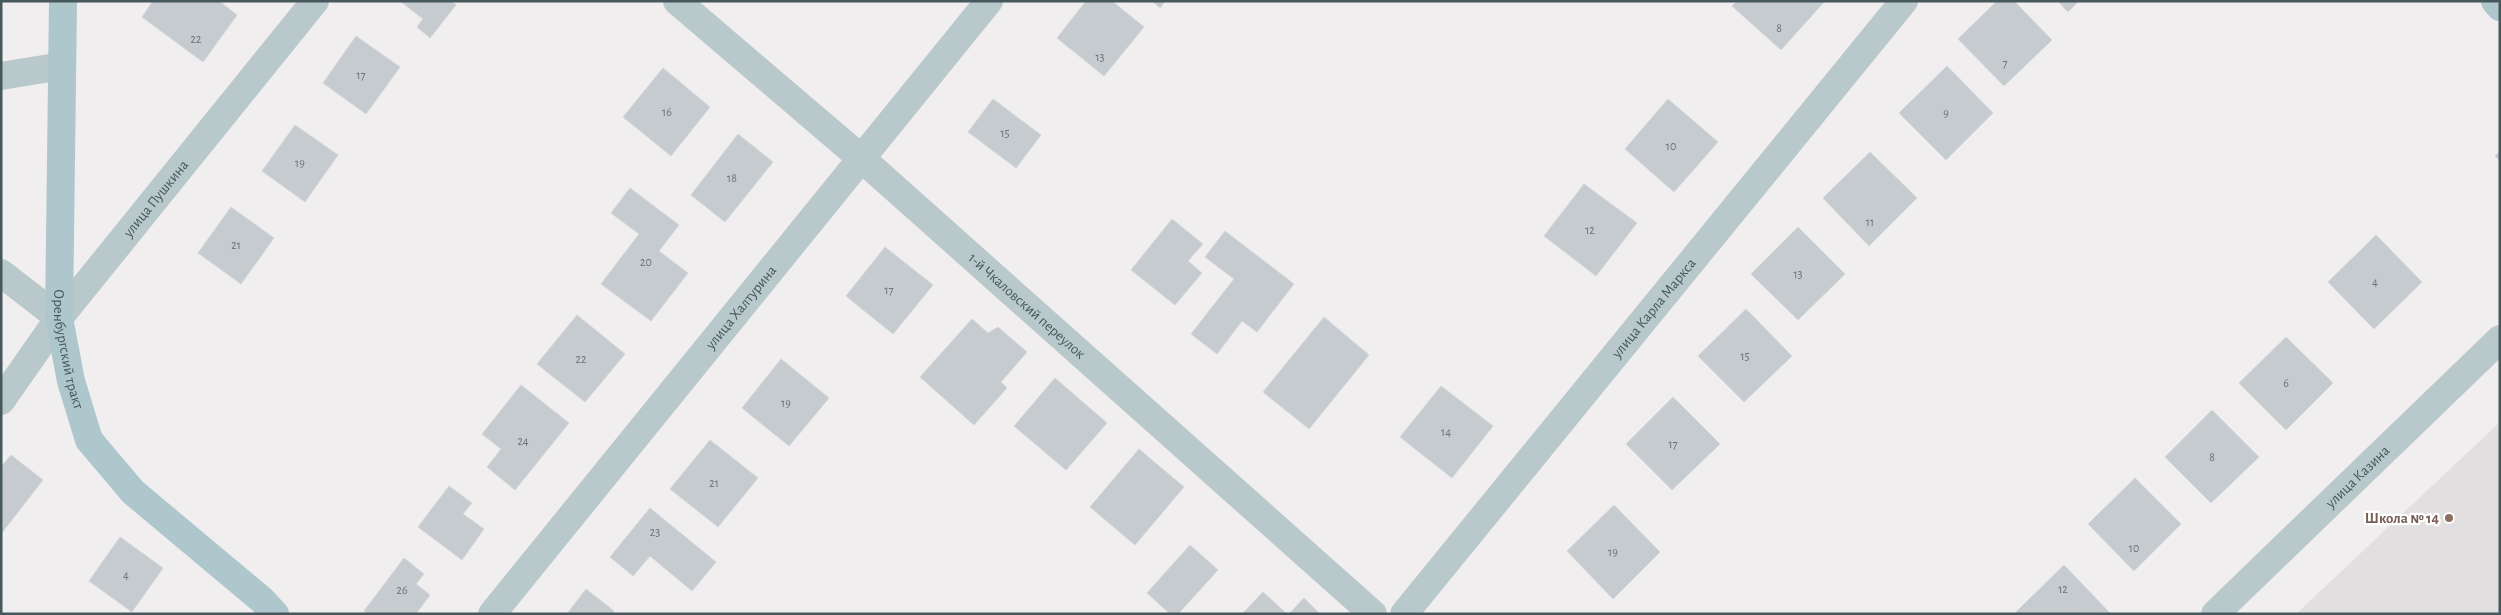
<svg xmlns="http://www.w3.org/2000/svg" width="2501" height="615" viewBox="0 0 2501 615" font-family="'Alegreya Sans',sans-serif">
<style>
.education{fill:#e2dfe1}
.building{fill:#c5cbce;stroke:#d2d7da}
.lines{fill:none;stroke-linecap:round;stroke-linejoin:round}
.minor{stroke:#b9c8cb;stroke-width:28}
.major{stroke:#adc7cd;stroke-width:28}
.education-dot{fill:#8d6e63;stroke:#fff;stroke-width:2}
.labels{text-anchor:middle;stroke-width:4.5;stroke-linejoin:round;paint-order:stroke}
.number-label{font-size:12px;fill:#667578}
.street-label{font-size:15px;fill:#46585c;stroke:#fff}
.education-label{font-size:15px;font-weight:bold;fill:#785e54;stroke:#fff;text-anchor:end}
</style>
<rect width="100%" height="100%" fill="#f1eeef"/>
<path class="education" d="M2500 422V614H2296Z"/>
<path class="building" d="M153 1H219L237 15 203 62 142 17Z
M400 1H451L456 5 430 38 417 27 423 19Z
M1086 1H1112L1144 27 1104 76 1057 38Z
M1152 1H1165L1160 8Z
M1737 1H1825L1781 50 1732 6Z
M1997 1H2014L2052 40 2004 86 1958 39Z
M2058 1H2079L2068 12Z
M356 36 400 67 366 114 323 83Z
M1947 66 1993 113 1946 160 1899 113Z
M663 68 710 107 671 156 623 117Z
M993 99 1041 135 1016 168 968 132Z
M1668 99 1718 142 1674 192 1625 149Z
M295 125 338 155 305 202 262 171Z
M738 134 773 162 725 222 691 195Z
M2500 151V161L2495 156Z
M1870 152 1917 198 1869 246 1823 198Z
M1584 184 1637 223 1596 276 1544 236Z
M630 188 679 225 659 251 688 273 651 321 601 284 639 234 611 213Z
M231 207 274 238 241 284 198 253Z
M1172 219 1203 244 1188 261 1202 273 1175 305 1131 270Z
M1798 227 1845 274 1798 320 1751 274Z
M1225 231 1294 284 1257 332 1242 321 1217 354 1191 334 1234 279 1205 257Z
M2376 235 2422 282 2374 329 2328 282Z
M885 247 933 285 893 334 846 296Z
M1746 309 1792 356 1744 402 1698 356Z
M577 315 625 354 585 402 537 364Z
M1324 317 1369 355 1309 429 1263 392Z
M972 319 988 333 998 327 1027 352 1001 382 1007 388 974 425 920 377Z
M2286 337 2333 383 2286 430 2239 383Z
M781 359 829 398 789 446 742 408Z
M1055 378 1107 423 1066 470 1014 426Z
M521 385 569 423 515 490 487 467 501 449 482 434Z
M1441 386 1493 426 1452 478 1400 437Z
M1673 397 1720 444 1672 490 1626 444Z
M2212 410 2259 457 2211 503 2165 457Z
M710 440 758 478 718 527 670 489Z
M1139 449 1184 487 1135 545 1090 507Z
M11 455 43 480 1 534V467Z
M2135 478 2181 524 2134 571 2088 524Z
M449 486 472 503 463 514 484 529 462 560 418 527Z
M1614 505 1660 552 1613 599 1567 551Z
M650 508 716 562 692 591 650 556 633 576 610 557Z
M120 537 163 568 132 612 89 581Z
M1190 545 1218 570 1178 614H1170L1147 593Z
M404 558 424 574 416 584 430 595 416 614H367L364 611Z
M2064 565 2110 613 2018 614 2016 612Z
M586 589 614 611 612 614H567Z
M1263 592 1287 614H1242Z
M1304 598 1320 614H1289Z"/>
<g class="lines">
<g class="minor">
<path id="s1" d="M677 1 862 159 1373 614"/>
<path d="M1 76 62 66"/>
<path d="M1 273 59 318"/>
<path id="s2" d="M1 401 59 318 315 1"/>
<path id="s3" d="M492 614 989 1"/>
<path id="s4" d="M1404 614 1904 1"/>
<path id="s5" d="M2215 614 2500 339"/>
</g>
<g class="major">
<path id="s6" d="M63 1 59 318 71 381 89 440 133 492 262 600 275 614"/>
<path d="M2495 1 2500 7"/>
</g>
</g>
<circle class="education-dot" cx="2449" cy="518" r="5"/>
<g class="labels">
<g class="number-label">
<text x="1779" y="32">8</text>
<text x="196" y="43">22</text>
<text x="1100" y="61">13</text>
<text x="2005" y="67">7</text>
<text x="361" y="79">17</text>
<text x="667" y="116">16</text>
<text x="1946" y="117">9</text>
<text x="1005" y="137">15</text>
<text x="1671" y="150">10</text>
<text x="300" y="167">19</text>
<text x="732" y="182">18</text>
<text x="1870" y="226">11</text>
<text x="1590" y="234">12</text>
<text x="236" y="249">21</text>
<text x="646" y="266">20</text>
<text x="1798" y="278">13</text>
<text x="2375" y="286">4</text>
<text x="889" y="294">17</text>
<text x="1745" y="360">15</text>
<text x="581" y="363">22</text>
<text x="2286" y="387">6</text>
<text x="786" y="407">19</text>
<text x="1446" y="436">14</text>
<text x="523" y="445">24</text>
<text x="1673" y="448">17</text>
<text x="2212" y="461">8</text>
<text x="714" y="487">21</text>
<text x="655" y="536">23</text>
<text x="2134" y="552">10</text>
<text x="1613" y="556">19</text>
<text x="126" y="579">4</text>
<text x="2063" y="593">12</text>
<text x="402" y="594">26</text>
</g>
<g class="street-label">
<text dy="5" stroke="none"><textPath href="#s2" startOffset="255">улица Пушкина</textPath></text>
<text dy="5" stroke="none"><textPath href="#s1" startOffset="464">1-й Чкаловский переулок</textPath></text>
<text dy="5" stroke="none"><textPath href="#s3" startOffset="395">улица Халтурина</textPath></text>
<text dy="5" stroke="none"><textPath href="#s4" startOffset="395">улица Карла Маркса</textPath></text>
<text dy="5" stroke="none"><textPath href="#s6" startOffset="349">Оренбургский тракт</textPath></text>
<text dy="5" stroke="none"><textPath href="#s5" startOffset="198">улица Казина</textPath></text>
</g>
<g class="education-label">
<text x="2439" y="523">Школа № 14</text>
</g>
</g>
<rect width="2501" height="615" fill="none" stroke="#46585c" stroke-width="5"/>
</svg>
